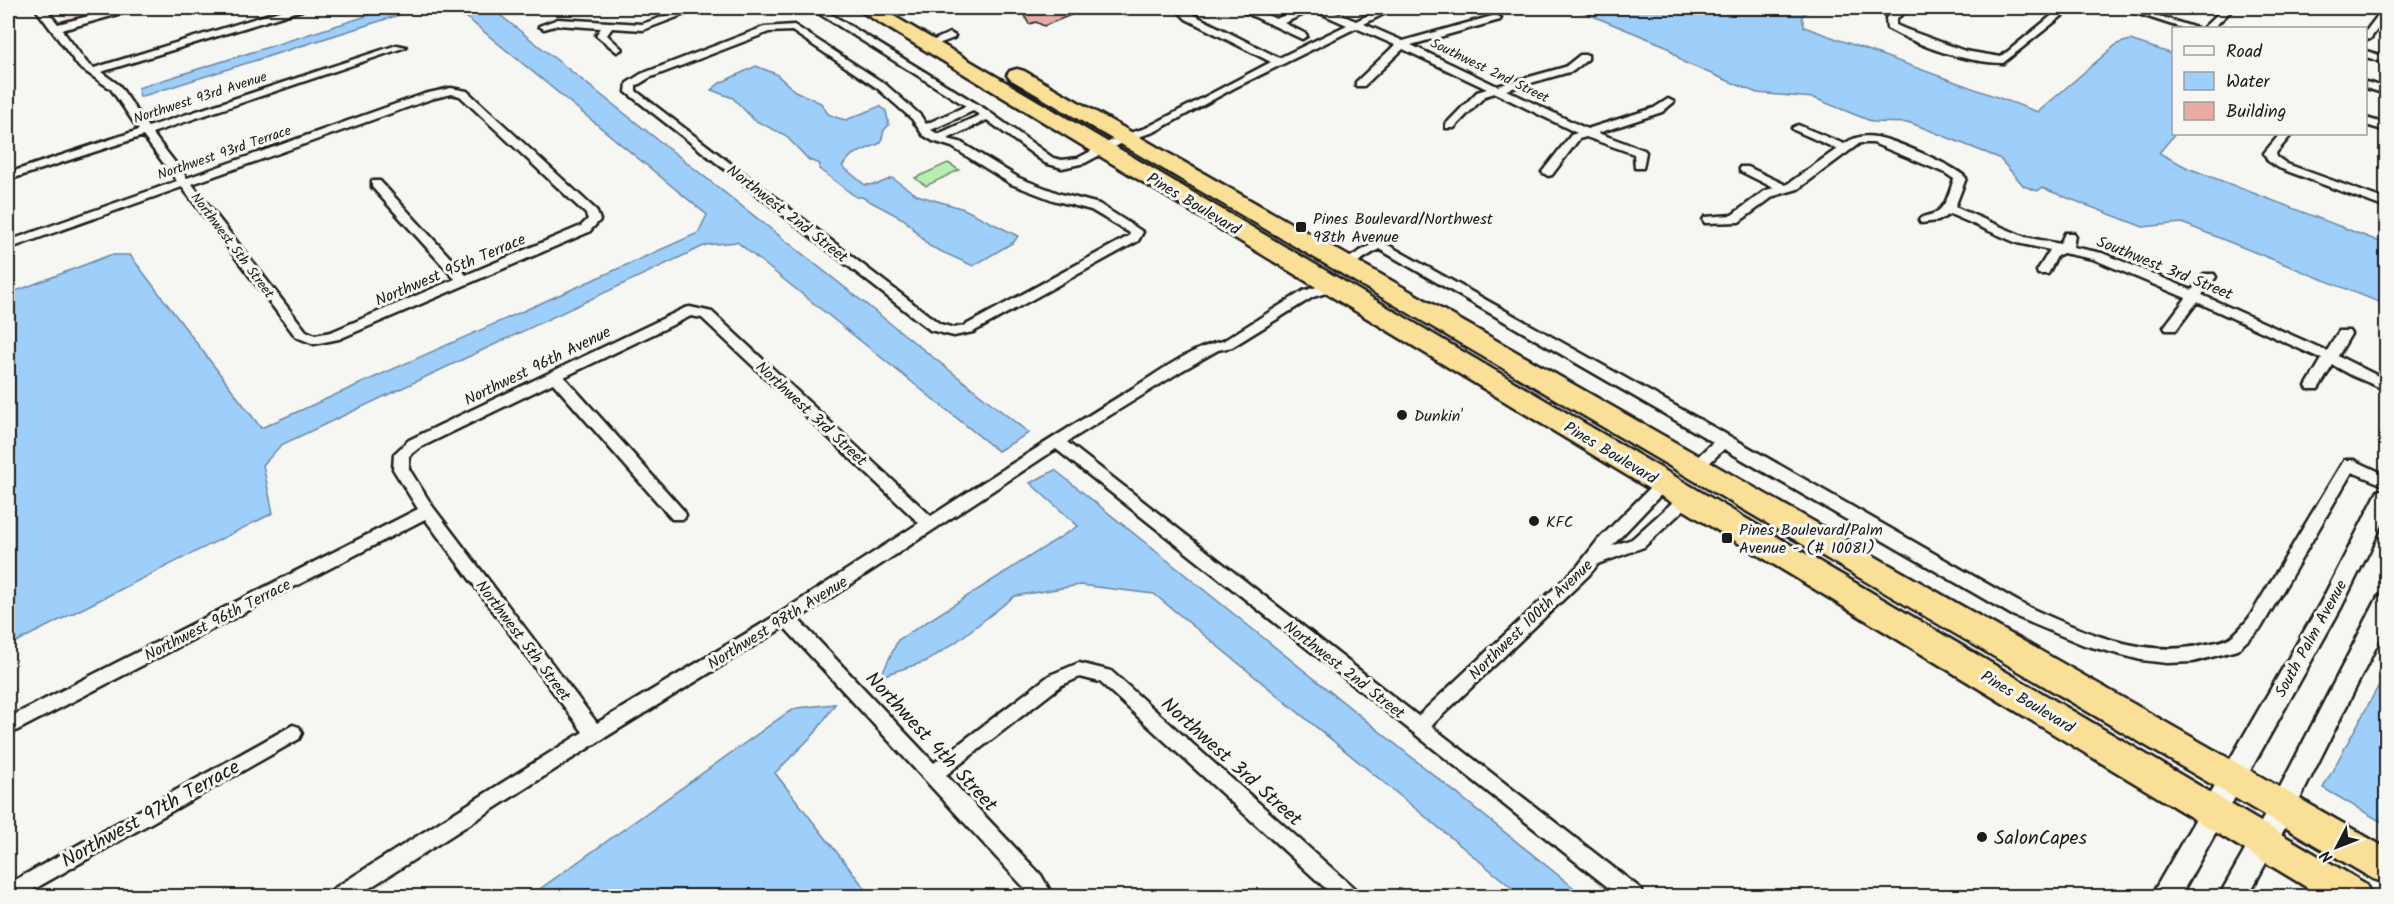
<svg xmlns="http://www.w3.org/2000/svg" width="2394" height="904" viewBox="0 0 2394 904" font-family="Kalam,sans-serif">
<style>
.built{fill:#f1e0db}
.green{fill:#b8efb1;stroke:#6a8666;stroke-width:1.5}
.water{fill:#9ecefa;stroke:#6a87a1;stroke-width:1.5}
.building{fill:#e6aca4;stroke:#1c1c1c;stroke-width:1.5}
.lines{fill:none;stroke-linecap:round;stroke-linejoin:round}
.street-casing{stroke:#1c1c1c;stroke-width:5}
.secondary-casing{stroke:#1c1c1c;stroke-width:5}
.highway-casing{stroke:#1c1c1c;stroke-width:5}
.street{fill:#f6f6f2;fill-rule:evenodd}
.secondary{fill:#f6f6f2;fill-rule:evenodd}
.highway{fill:#fadf96;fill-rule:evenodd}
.poi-dot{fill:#1c1c1c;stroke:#f6f6f2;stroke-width:2}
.labels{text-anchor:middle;stroke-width:6;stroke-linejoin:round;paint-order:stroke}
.far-street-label{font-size:14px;fill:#1c1c1c;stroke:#f6f6f2}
.street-label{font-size:16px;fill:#1c1c1c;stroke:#f6f6f2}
.poi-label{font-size:16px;fill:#1c1c1c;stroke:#f6f6f2;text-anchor:start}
.near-street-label{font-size:20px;fill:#1c1c1c;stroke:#f6f6f2}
.near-poi-label{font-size:20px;fill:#1c1c1c;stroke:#f6f6f2;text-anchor:start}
</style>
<rect width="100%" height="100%" fill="#f6f6f2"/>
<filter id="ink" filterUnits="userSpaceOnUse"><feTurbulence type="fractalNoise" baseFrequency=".0167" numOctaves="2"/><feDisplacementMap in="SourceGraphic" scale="12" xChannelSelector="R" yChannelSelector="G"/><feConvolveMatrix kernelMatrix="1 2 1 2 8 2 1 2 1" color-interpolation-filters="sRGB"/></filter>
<g filter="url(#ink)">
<path class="built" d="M55 8H113L69 19 63 18Z"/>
<path class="green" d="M948 163 959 170 926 186 915 178Z"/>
<path class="water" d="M392 8H421L140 97 138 88Z
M455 8H491L1029 433 998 451 737 242 706 245 281 445 263 465 273 513 8 646V294L110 255H130L261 428 698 233 707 215Z
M1573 8H1812L1802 16 1804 27 2038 112 2117 44 2130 40 2173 54 2175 134 2159 153 2188 168 2386 244V305L2182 223 2143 227 2042 188 2037 191 2024 186 1999 158 1911 123 1873 122 1814 98 1757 93 1683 62 1666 46Z
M756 66 776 74 795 91 821 103 828 114 838 118 846 120 880 106 886 111 889 125 884 130 881 143 852 155 842 166 865 185 878 184 892 178 917 195 964 209 1018 236 1014 242 973 266 929 246 905 220 862 197H856L819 169 820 164 809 160 785 135 754 120 733 98 711 90 720 83Z
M1055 470 1584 896H1522L1154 594 1080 585 1015 596 956 642 927 661 881 676 898 640 1078 526 1030 483Z
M2386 672V822L2385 824 2323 788Z
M835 704 815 733 775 773 871 896H530L787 713 797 708Z"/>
<path class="building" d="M1020 8H1088L1044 26 1036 22 1029 24Z"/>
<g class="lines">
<defs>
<path id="street" d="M35 8H45L58 24 120 8H134L133 10 62 30 87 63 94 68 289 8H303L302 10 101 72 119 85 148 127 397 45 406 47 152 133 187 178 424 94 451 88 467 91 596 210 600 220 589 232 339 339 314 344 296 337 182 187 8 249V241L177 181 143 136 8 180V173L139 130 111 89 79 67ZM451 94 460 96 586 214 588 219 581 226 466 275 380 181H372V187L455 279 331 332 315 335 306 331 192 184 431 99Z
M688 8H701L643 30 612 28 607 35 622 49 617 52 596 35 601 28 558 25 544 29 539 26 558 19 642 24Z
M810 8H821L985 109 1053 158 1062 160 1078 158 1120 136 1146 128 1271 62 1186 19 1175 8H1185L1194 15 1279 58 1347 25 1313 10 1284 23 1306 34 1307 36 1302 39 1240 10 1239 8H1251L1276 19C1315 2 1317 5 1356 21L1383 8H1395L1364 24 1403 41 1496 15 1501 18 1500 20 1411 45 1497 86 1565 67 1580 55H1588V59L1573 71 1506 90 1587 129 1654 108 1668 99 1674 102 1662 112 1598 133 1644 150 1646 152 1643 168H1635L1634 154 1586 137 1579 139 1552 175 1548 176 1542 172 1571 135 1577 133 1495 93 1485 96 1454 128H1446V124L1477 92 1487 89 1403 49 1364 86H1356V82L1395 45 1356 28 1234 88 1154 132 1128 140 1085 163 1062 168 1045 163 987 120 947 139 960 142 1019 178 1061 194 1099 204 1143 232 1138 241 973 332 954 336 930 330 626 92 627 83 641 74 764 27 794 25 885 84 920 115 926 124 966 106ZM792 31 877 88 912 119 923 135 933 141 952 147 1011 184 1053 200 1091 210 1130 233 1129 236 964 326 954 328 940 324 636 91V86L649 78 769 32ZM973 111 980 115 938 134 931 130Z
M1899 8H1910L1896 19V25L1905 29 1965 51 2001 57 2061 8H2072L2003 63C1963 62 1922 47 1887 28L1886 18Z
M2120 8H2134L2196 28H2182Z
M2224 8H2234L2213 28H2203Z
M2386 9V18L2370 39 2366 40V31L2382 10Z
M950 33 955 36 954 38 930 47 925 44Z
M2366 51 2386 57V63L2366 57Z
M2366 82 2386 88V94L2366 88Z
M2366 118 2386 124V131L2366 125Z
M1798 125 1844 144C1854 137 1864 135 1876 137 1892 139 1956 166 1966 178L1955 207 2025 237 2060 244 2065 233H2073L2075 236 2073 247 2102 253 2192 290 2204 274H2214L2216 277 2202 295 2327 351 2339 331H2349L2351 334 2338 356 2386 380V390L2353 376 2333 365 2318 389H2308L2306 386 2322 359 2197 302 2176 330H2166L2164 327 2186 298 2093 259 2063 253 2057 256 2048 274H2038L2037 271 2050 250 2017 243 1950 214 1938 221 1921 223 1919 220C1923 216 1927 216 1933 214 1947 208 1949 192 1954 179L1945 173 1873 143H1860L1798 189 1774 196 1739 222 1705 223 1703 220 1705 217 1732 215 1766 190 1774 188 1740 171V167H1748L1786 185 1837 149 1794 130 1792 128Z
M2280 134H2292L2276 153 2277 157 2287 164 2386 200V208L2279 168 2268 161 2264 153Z
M1379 240 1729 436 2024 605C2079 630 2141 659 2202 645 2211 643 2222 642 2229 638 2237 633 2243 625 2249 618L2344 460H2354L2386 475V486L2352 472 2261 628 2237 650 2193 662 2167 663 2141 660 2084 645 2012 615 1724 449 1700 472H1690L1687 468 1690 464 1713 442 1379 249 1348 268H1338L1337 265Z
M1334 282 1339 283 1341 286 1339 289 1313 297 1232 347 1218 350 1183 370 1067 442 1418 716 1577 567 1598 540 1659 479H1669L1672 483 1612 546 1632 539 1683 493H1693L1696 497 1693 501 1644 547 1598 564 1589 575 1431 726 1641 889 1644 896H1619L1056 449 798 619 934 763 1050 675 1079 663 1111 671 1355 889 1358 896H1334L1100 682 1080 677 1062 685 946 775 1041 875 1053 896H1032L784 627 601 740 357 896H330L333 889 583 732 425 519 8 735V718L418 509 393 469 394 454 409 440 685 308 690 307 712 312 931 516C997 473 1063 431 1130 390 1158 373 1190 348 1223 341L1303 291ZM691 316 702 318 919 523 780 613 597 723 433 507 409 469V456L419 448 553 383 672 519H684L686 515 684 511 564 377Z
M293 725 299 727 302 733 299 739 22 896H8V884Z"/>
<path id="secondary" d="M2386 489V517L2341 608 2180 896H2151L2321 602 2378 491Z
M2386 595V627L2292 815 2248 896H2219L2274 799 2378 597Z"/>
<path id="highway" d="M859 8H880L2366 884 2371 896H2321L862 12Z
M1017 69 1024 71 2386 848V883L2373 879 1010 79 1007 75 1010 71Z"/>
</defs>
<use href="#street" class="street-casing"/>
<use href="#secondary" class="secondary-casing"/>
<use href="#highway" class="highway-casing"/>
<use href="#street" class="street"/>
<use href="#secondary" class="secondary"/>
<use href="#highway" class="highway"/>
</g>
</g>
<g class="poi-dot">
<rect x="1295" y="221" width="12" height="12" rx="3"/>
<circle cx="1402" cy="415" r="6"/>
<circle cx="1534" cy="521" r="6"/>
<rect x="1721" y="532" width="12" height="12" rx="3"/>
<circle cx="1982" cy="837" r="6"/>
</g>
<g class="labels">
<g class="far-street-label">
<text transform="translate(1490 70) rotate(26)" y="5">Southwest 2nd Street</text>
<text transform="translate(200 97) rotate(-18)" y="5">Northwest 93rd Avenue</text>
<text transform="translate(224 152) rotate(-19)" y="5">Northwest 93rd Terrace</text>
<text transform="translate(233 245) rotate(53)" y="5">Northwest 5th Street</text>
</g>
<g class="street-label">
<text transform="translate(1194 203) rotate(31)" y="6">Pines Boulevard</text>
<text transform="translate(788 213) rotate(38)" y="6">Northwest 2nd Street</text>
<text transform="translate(2165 267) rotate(22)" y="6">Southwest 3rd Street</text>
<text transform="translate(450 269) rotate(-23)" y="6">Northwest 95th Terrace</text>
<text transform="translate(537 365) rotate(-26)" y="6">Northwest 96th Avenue</text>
<text transform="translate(812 413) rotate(43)" y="6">Northwest 3rd Street</text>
<text transform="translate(1611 452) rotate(31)" y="6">Pines Boulevard</text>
<text transform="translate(217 619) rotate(-27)" y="6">Northwest 96th Terrace</text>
<text transform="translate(1530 619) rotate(-44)" y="6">Northwest 100th Avenue</text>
<text transform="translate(777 622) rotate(-32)" y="6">Northwest 98th Avenue</text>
<text transform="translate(2310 638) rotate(-61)" y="6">South Palm Avenue</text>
<text transform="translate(524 640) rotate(53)" y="6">Northwest 5th Street</text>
<text transform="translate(1345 669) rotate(38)" y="6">Northwest 2nd Street</text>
<text transform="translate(2028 701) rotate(31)" y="6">Pines Boulevard</text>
</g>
<g class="poi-label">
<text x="1313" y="224">Pines Boulevard/Northwest<tspan x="1313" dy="18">98th Avenue</tspan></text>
<text x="1414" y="421">Dunkin'</text>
<text x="1546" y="527">KFC</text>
<text x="1739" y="535">Pines Boulevard/Palm<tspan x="1739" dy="18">Avenue - (# 10081)</tspan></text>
</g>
<g class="near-street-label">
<text transform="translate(932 741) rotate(47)" y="7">Northwest 4th Street</text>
<text transform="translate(1232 761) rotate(42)" y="7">Northwest 3rd Street</text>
<text transform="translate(150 813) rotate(-29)" y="7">Northwest 97th Terrace</text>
</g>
<g class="near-poi-label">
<text x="1994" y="844">SalonCapes</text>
</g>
</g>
<rect width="2394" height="904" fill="none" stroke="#f6f6f2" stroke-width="30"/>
<rect x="15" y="15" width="2364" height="874" fill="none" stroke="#1c1c1c" stroke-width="2" filter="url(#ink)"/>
<rect x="2172" y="27" width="195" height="108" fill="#f6f6f2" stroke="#9f9f9c" stroke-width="1.5"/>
<rect x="2184" y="46" width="30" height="9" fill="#f6f6f2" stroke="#9f9f9c" stroke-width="1.5"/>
<text x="2226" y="57" font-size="18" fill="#1c1c1c">Road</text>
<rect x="2184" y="72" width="30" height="18" fill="#9ecefa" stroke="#9f9f9c" stroke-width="1.5"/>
<text x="2226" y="87" font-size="18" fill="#1c1c1c">Water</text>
<rect x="2184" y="102" width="30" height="18" fill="#e6aca4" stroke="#9f9f9c" stroke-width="1.5"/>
<text x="2226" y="117" font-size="18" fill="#1c1c1c">Building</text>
<g transform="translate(2337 847) rotate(228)" stroke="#f6f6f2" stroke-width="4.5" paint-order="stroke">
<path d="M0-4.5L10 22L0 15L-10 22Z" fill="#1c1c1c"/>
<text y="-9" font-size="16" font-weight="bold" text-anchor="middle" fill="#1c1c1c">N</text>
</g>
</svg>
